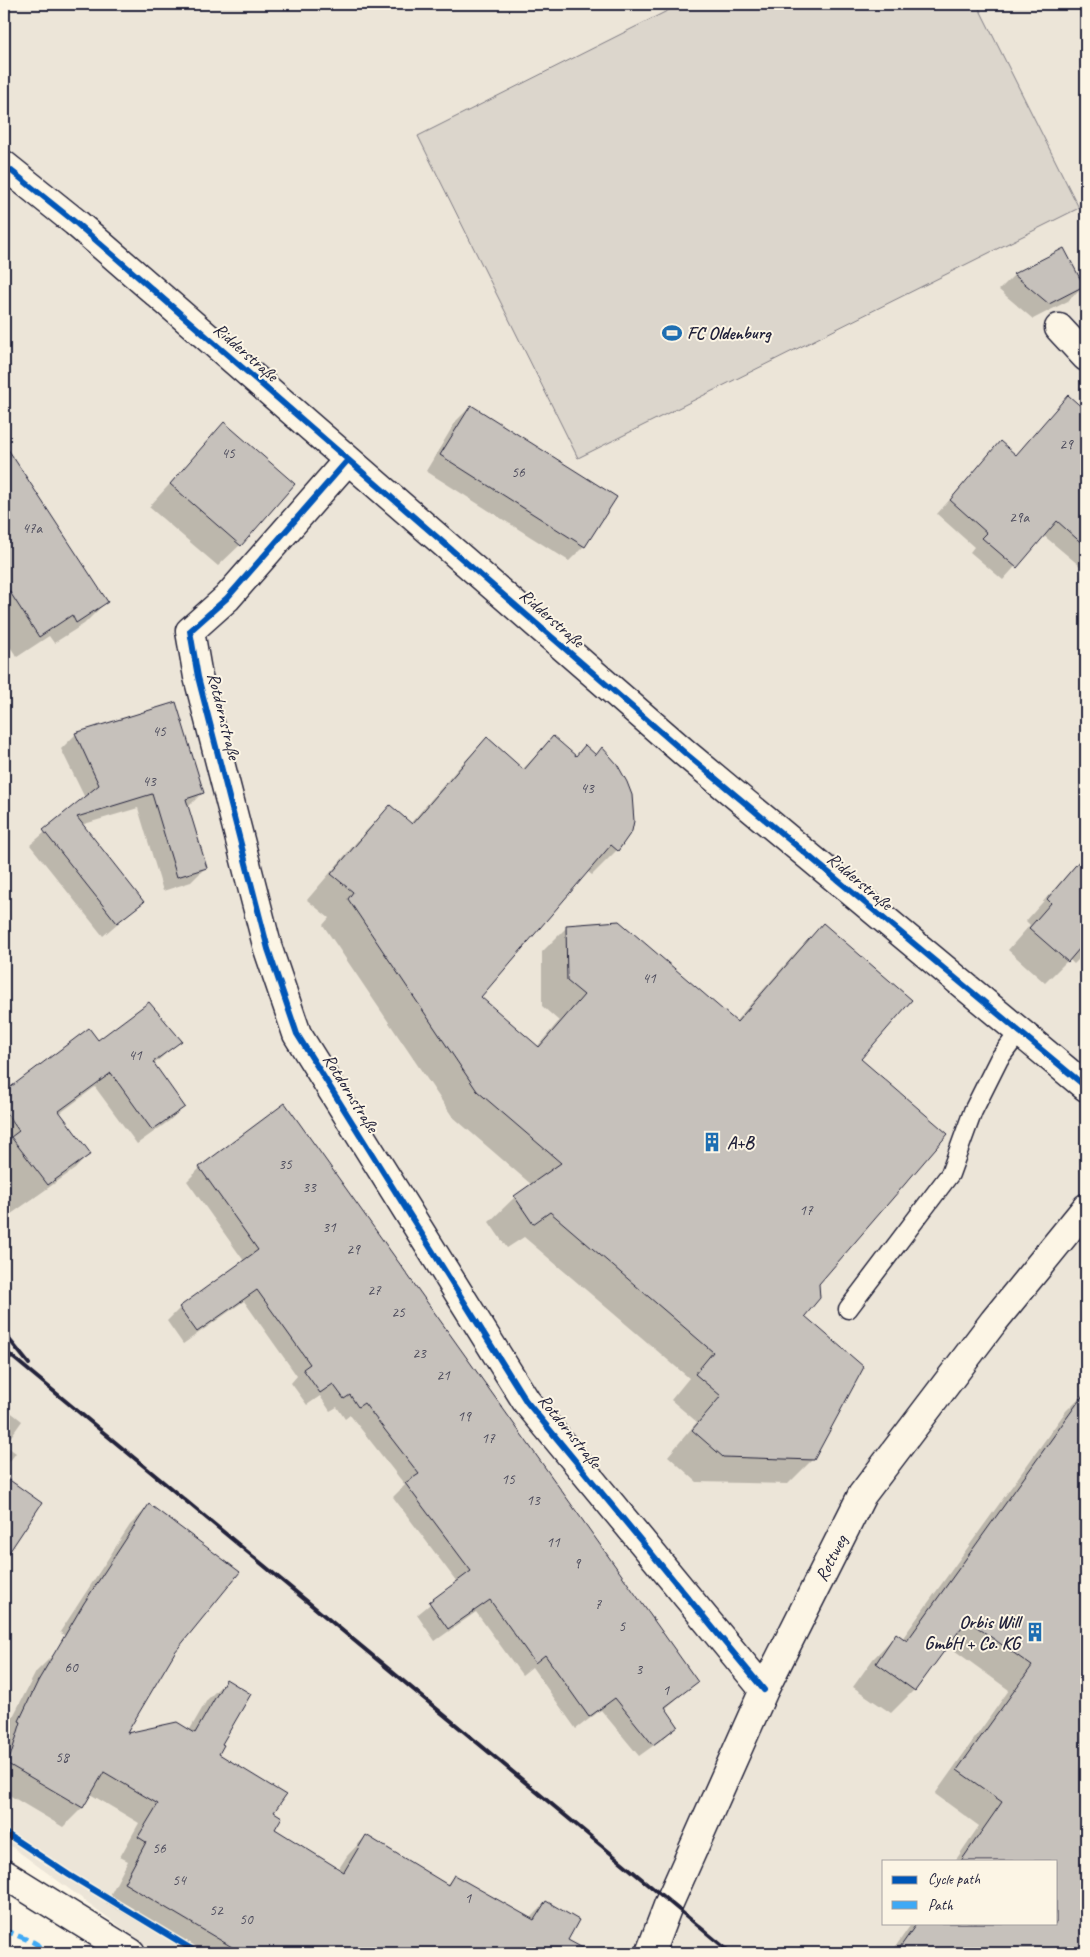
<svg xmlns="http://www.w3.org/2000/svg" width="1090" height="1957" viewBox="0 0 1090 1957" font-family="Caveat,sans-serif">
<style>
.built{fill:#ece5d8;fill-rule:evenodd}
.green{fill:#dcd6cc;stroke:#7f7c84}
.shadow{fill:#0003}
.building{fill:#c6c1bb;stroke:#22223b}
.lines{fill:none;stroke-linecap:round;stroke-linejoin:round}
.service-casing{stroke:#22223b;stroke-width:21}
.minor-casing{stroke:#22223b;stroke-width:31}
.secondary-casing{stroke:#22223b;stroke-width:31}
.service{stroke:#fcf5e5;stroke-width:18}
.minor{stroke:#fcf5e5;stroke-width:28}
.secondary{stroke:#fcf5e5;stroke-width:28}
.rail{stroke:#22223b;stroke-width:4}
.quiet{stroke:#3fa9f5;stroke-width:5;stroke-dasharray:10 5;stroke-linecap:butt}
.cycleway-casing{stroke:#fcf5e5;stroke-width:9}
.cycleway{stroke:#0057b8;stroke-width:6}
.labels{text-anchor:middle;stroke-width:4;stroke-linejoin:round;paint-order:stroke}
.number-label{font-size:15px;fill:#4b4a5b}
.poi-label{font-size:18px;font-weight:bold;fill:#22223b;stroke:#fcf5e5;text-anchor:start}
.street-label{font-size:18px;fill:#22223b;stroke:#fcf5e5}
</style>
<rect width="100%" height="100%" fill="#fcf5e5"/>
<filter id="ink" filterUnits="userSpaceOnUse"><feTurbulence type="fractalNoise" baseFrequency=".02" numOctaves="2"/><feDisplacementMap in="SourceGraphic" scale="10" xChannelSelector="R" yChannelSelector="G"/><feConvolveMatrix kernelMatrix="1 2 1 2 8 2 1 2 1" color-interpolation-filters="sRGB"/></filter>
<g filter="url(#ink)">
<path class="built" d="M4 4H1086V1953H156L4 1841ZM884 1861H1056V1923H884Z"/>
<path class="green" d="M681 4H977L1079 208 578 458 418 136Z"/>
<path class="shadow" d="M1064 250 1083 286 1068 301 1033 319 999 290 1014 275Z
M1068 397 1086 413V571L1043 535 1003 580 970 552 974 547 937 514 1000 443 1015 456Z
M471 406 584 546 569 561 426 471 456 421Z
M224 424 240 545 218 566 149 507Z
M18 466 106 602 84 624 54 643 49 636 17 657 4 638V475Z
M175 704 202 793 188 807 205 868 191 882 163 891 138 808 81 825 142 902 103 936 30 845 85 798 61 749 76 734Z
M553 738 575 757 585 747 595 756 602 748 617 850 592 875 587 871 479 997 537 1047 559 1021 542 1006V952L567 927 735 1022 798 950 823 925 859 1060 817 1284 803 1316 813 1459 788 1484 697 1482 668 1456 697 1422 671 1400 689 1378 524 1237 507 1248 489 1222 515 1197 532 1185 452 1116 323 925 329 918 307 900 365 832 390 807 410 824 462 764 487 739 522 770Z
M1086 853V952L1074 964 1069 959 1045 983 1008 950 1030 925 1026 921Z
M89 1030 97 1042 180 1041 153 1065 184 1107 169 1121 137 1144 95 1087 59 1114 89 1154 75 1169 4 1219V1094Z
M285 1105 696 1682 665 1709 677 1726 664 1738 639 1756 601 1710 576 1729 532 1667 522 1675 476 1612 435 1641 417 1615 457 1582 393 1497 405 1485 350 1415 345 1419 337 1407 330 1411 320 1396 307 1405 291 1383 297 1376 244 1301 183 1344 167 1321 180 1308 244 1261 187 1181 200 1168Z
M1086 1391V1953H891L912 1923H1056V1861H955L979 1826 935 1794 1009 1690 947 1645 914 1690 891 1713 853 1687 873 1659 896 1635 902 1639 1066 1411Z
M4 1407 22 1421 5 1445 16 1453 4 1469Z
M4 1477 40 1504 4 1555Z
M149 1506 174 1651 124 1735 189 1731 207 1700 226 1681 218 1754 272 1813 273 1829 338 1870 347 1856 366 1836 446 1885 455 1876 529 1919 546 1902 578 1921 558 1953H191L106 1903 128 1861 120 1857 139 1823 90 1794 82 1808 63 1827 4 1792V1734L36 1672 55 1653 97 1662 60 1632 130 1525Z"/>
<path class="building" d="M1064 248 1084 286 1049 304 1013 274Z
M1068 395 1086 411V547L1057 521 1017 568 982 538 987 533 950 500 1000 441 1016 455Z
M471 405 617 497 585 547 440 455Z
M224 422 295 484 241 546 170 484Z
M4 443 108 602 76 623 72 615 39 637 4 583Z
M176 702 204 793 186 799 207 868 177 877 152 794 77 817 144 902 117 923 43 830 99 785 75 733Z
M553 736 576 756 585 745 596 755 602 747 617 764 627 782 632 795 634 821 632 831 618 851 611 845 481 997 539 1047 584 995 567 981 566 925 619 921 737 1022 823 923 912 1000 861 1059 948 1134 819 1284 820 1298 805 1316 864 1367 814 1460 723 1457 692 1430 721 1396 695 1374 713 1352 550 1212 533 1224 514 1196 561 1163 477 1091 348 899 353 892 331 874 390 805 412 824 487 737 524 770Z
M1086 853V941L1068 962 1029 928 1051 903 1047 899Z
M149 1002 182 1041 153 1062 185 1107 152 1130 111 1073 59 1111 91 1154 48 1185 11 1137 19 1131 4 1110V1092L89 1028 98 1040Z
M285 1103 698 1682 665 1707 678 1726 653 1745 615 1698 589 1717 545 1655 535 1663 490 1600 448 1629 429 1602 471 1571 405 1483 419 1474 364 1403 358 1407 350 1395 344 1399 333 1384 320 1393 303 1369 310 1364 257 1290 197 1332 179 1307 258 1250 199 1167Z
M1086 1391V1953H896L917 1923H1056V1861H961L1002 1802 957 1770 1032 1666 967 1620 915 1691 876 1663 896 1633 907 1641Z
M4 1476 42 1503 4 1560Z
M149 1504 240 1572 175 1652 127 1733 177 1722 195 1733 226 1679 251 1694 222 1744 224 1745 219 1754 286 1795 274 1812 282 1817 275 1829 344 1872 366 1835 448 1885 454 1875 534 1920 546 1901 579 1920 568 1940 592 1953H242L124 1883 146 1842 138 1837 158 1804 104 1772 83 1808 8 1764 21 1722 19 1721 38 1681 84 1603Z"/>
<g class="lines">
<defs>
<path id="service" d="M848 1309 950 1174 973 1111 999 1059 1019 1032"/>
<path id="minor" d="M4 165 75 222 685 753 1086 1087
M1059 328 1086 357
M347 461 227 598 190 631 198 677 268 949 297 1034 526 1401 764 1690
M650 1953 669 1903 764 1690 862 1495 994 1321 1086 1208"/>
<path id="secondary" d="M4 1874 131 1953"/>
</defs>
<use href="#service" class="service-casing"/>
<use href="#minor" class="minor-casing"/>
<use href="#secondary" class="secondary-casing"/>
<use href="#service" class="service"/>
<use href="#minor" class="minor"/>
<use href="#secondary" class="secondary"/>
<path class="rail" d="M4 1333 29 1364
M4 1350 731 1953"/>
<path class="quiet" d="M4 1930 33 1942 51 1953"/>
<defs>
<path id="cycleway" d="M4 165 75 222 685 753 1086 1087
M347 461 227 598 190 631 198 677 268 949 297 1034 526 1401 764 1690
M4 1832 69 1875 198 1953"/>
</defs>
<use href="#cycleway" class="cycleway-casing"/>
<use href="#cycleway" class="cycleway"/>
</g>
</g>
<defs>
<symbol id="stadium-bare" viewBox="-9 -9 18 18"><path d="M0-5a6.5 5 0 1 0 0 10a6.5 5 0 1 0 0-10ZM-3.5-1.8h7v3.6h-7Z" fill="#1f6fb2" stroke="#fcf5e5" stroke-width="2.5" paint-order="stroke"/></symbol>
<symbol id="building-bare" viewBox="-9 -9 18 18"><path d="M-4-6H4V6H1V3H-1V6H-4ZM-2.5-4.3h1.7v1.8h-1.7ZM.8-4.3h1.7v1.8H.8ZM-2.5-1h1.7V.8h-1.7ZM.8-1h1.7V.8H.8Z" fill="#1f6fb2" stroke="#fcf5e5" stroke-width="2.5" paint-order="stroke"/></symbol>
</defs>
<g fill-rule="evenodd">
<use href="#stadium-bare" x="658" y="319" width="28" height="28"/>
<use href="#building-bare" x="698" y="1128" width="28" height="28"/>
<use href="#building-bare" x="1021" y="1618" width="28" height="28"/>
</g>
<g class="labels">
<g class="number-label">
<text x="1066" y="449">29</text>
<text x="228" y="458">45</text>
<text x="518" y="477">56</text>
<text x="1019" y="522">29a</text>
<text x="32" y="533">47a</text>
<text x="159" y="736">45</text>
<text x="149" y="786">43</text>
<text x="587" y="793">43</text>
<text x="649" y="983">41</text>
<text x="135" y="1060">41</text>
<text x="285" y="1169">35</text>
<text x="309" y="1192">33</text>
<text x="806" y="1215">17</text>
<text x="329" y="1232">31</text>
<text x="353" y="1254">29</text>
<text x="374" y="1295">27</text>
<text x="398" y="1317">25</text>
<text x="419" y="1358">23</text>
<text x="443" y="1380">21</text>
<text x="464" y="1421">19</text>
<text x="488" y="1443">17</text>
<text x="508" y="1484">15</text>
<text x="533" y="1505">13</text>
<text x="553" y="1547">11</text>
<text x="577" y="1568">9</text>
<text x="598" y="1609">7</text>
<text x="622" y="1631">5</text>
<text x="71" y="1672">60</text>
<text x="639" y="1674">3</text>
<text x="666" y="1695">1</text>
<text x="62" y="1762">58</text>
<text x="159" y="1853">56</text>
<text x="179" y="1885">54</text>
<text x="468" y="1903">1</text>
<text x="216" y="1915">52</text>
<text x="246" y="1924">50</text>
</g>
<g class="poi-label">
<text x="687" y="339">FC Oldenburg</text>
<text x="727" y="1148">A+B</text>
<text x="1020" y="1628" text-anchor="end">Orbis Will<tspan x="1020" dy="21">GmbH + Co. KG</tspan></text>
</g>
<g class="street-label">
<text transform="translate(246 352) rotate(41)" y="6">Ridderstraße</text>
<text transform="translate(552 618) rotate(41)" y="6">Ridderstraße</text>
<text transform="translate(224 716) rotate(76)" y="6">Rotdornstraße</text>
<text transform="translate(860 881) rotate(40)" y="6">Ridderstraße</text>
<text transform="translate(351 1093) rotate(58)" y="6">Rotdornstraße</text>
<text transform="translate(570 1431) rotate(51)" y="6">Rotdornstraße</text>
<text transform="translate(831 1558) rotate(-63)" y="6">Rottweg</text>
</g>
</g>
<rect width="1090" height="1957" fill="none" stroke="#fcf5e5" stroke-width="20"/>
<rect x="10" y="10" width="1070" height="1937" fill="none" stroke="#22223b" stroke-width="2" filter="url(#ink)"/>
<rect x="882" y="1860" width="175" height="65" fill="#fcf5e5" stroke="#a5a1a1"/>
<rect x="892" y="1876" width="25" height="8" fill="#0057b8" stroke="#a5a1a1"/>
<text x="928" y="1884" font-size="15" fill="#22223b">Cycle path</text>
<rect x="892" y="1901" width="25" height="8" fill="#3fa9f5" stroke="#a5a1a1"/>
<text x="928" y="1910" font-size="15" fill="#22223b">Path</text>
</svg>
